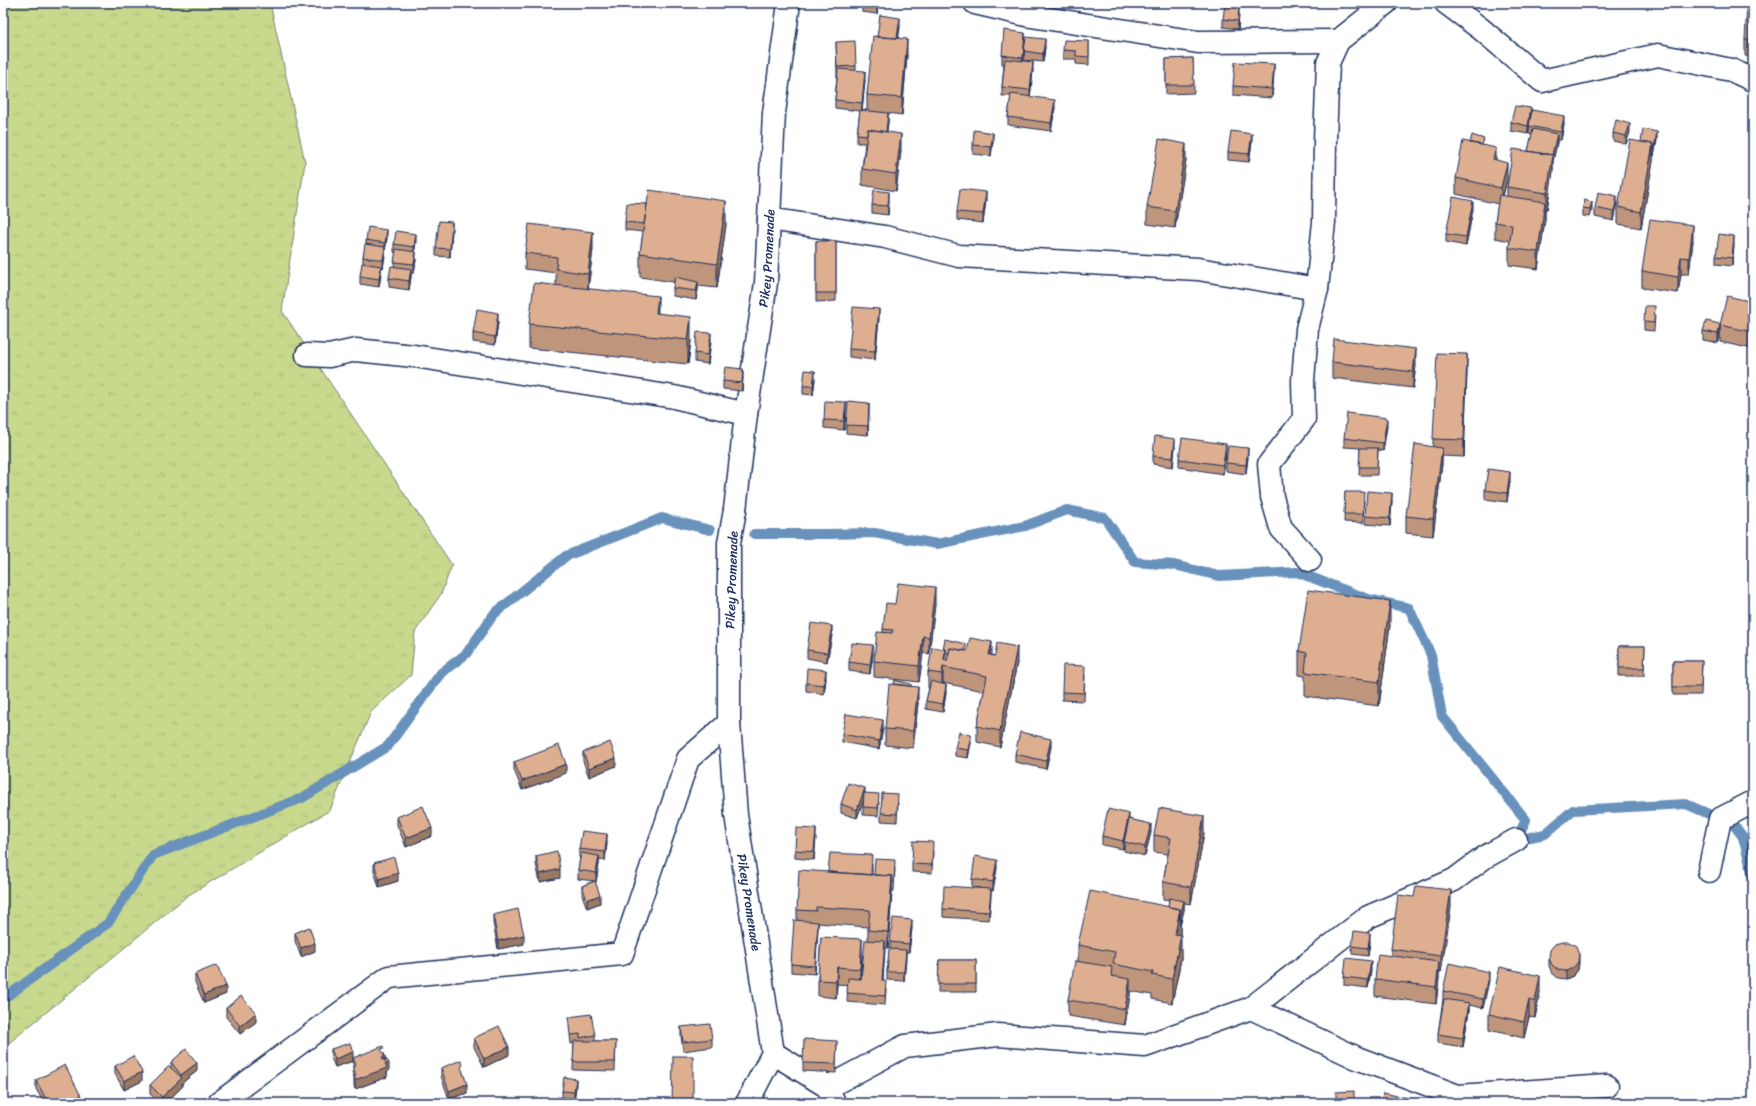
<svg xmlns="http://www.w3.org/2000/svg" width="1756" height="1106" viewBox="0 0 1756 1106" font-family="Sriracha,sans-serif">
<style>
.grass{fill:url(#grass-tufts);stroke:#728476}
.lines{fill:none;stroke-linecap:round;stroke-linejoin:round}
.stream{stroke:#6891bc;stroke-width:10}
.minor-casing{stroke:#1b2f5e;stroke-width:25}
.tertiary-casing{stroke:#1b2f5e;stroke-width:25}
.minor{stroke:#fff;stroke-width:22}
.tertiary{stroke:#fff;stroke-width:22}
.wall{fill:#bf967c;stroke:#1b2f5e}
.shaded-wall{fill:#9b7a65;stroke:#1b2f5e}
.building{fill:#deae90;stroke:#1b2f5e}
.labels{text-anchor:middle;stroke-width:3;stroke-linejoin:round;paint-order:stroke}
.street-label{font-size:13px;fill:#1b2f5e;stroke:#fff}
</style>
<defs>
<pattern id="grass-tufts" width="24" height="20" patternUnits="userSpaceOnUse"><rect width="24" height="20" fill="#c8d98d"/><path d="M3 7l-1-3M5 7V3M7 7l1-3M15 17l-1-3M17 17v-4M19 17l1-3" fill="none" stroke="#abbb7c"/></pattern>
</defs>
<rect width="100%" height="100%" fill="#fff"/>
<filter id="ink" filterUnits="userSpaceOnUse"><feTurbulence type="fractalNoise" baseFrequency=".025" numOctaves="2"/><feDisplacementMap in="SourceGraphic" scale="8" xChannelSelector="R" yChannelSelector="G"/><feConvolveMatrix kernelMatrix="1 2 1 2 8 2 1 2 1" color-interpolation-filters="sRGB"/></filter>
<g filter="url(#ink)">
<path class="grass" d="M3 3H270L305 162 282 311 452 565 441 594 415 632 411 675 371 712 330 810 187 896 3 1048Z"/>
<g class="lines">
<path class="stream" d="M754 534H827L874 533 937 544 1025 526 1067 510 1105 518 1135 562 1174 565 1219 576 1297 572 1368 599 1409 608 1431 655 1442 716 1526 820 1516 840 1545 834 1573 810 1686 804 1734 825 1743 837 1753 876
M3 999 108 923 153 855 302 798 388 746 441 673 466 654 494 614 566 556 662 518 710 530"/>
<defs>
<g id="minor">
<path d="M975 3 1031 16 1198 42 1338 41"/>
<path d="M1446 3 1481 29 1542 81 1658 55 1731 70 1753 80"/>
<path d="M769 219 885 237 959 256 1198 269 1317 289"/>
<path d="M307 355 329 356 356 350 414 356 674 397 746 414"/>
<path id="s1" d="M735 510 729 543V723L736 815 773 1053 747 1103"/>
<path d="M1310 560 1281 528 1272 497 1269 464 1304 419 1303 381 1307 329 1317 289 1324 222 1325 140 1328 63 1338 41 1386 3"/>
<path d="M1709 871 1720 819 1753 802"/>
<path d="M1251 1008 1368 917 1454 880 1485 857 1516 840"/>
<path d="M773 1053 828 1087 834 1103"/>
<path d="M828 1087 905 1046 998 1035 1145 1046 1251 1008 1357 1058 1458 1096 1607 1086"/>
<path d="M219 1103 389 977 622 954 688 759 729 723"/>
</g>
<g id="tertiary">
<path id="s2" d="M735 510 746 414 766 283 774 113 789 3"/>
</g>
</defs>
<use href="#minor" class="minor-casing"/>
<use href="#tertiary" class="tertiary-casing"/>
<use href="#minor" class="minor"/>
<use href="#tertiary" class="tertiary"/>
</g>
<path class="wall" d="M862 3H878L877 14 862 12Z
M1753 3V57L1745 56V40Z
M1239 13 1238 29 1223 27V19Z
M900 27 898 38 907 55 902 115 888 113V122L887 132 901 150 896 191 862 185V169L865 143H857V134L860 111 835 108V100L837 75 836 42 856 66V70L865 80 862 110H867V95L877 37Z
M1089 41V65L1076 64V59H1063V50Z
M1025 42 1045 47 1043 62 1024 60V51L1023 61 1033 70 1030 97 1055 108 1051 131 1008 125V117L1011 96H1002V87L1004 64H1002V55Z
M1193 58 1194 93 1166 94V59Z
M1274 72 1272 98 1233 95V86Z
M1531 115 1564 124 1561 140H1557V143L1553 161V171L1547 209H1545V219L1538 269 1509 265V248L1510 241 1495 238V222L1498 204 1456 194V178L1484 146 1496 160 1507 179 1503 196 1507 197V187L1528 151 1532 135 1529 134V127L1528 134 1511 131V122Z
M1630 132 1626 144 1613 141V133Z
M1657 140 1654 156H1653V161L1641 228 1618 224V207L1641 142Z
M993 141 991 156 973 154V145Z
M1252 142 1249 162 1228 160V152Z
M1186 160 1175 228 1147 224V207Z
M1753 185V204L1750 202V194Z
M889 200 888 215 872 213V205Z
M986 200 983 223 957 220V212Z
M1584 200 1592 210 1590 217 1583 216V208Z
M1617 204 1614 221 1595 217V208Z
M1473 209 1466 246 1446 242V234Z
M625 222 726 225 717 288 698 286V290L696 300 673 296V288L674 282 640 277V253L643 232 625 230Z
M452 230 450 257 436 256V248Z
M387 238 385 251V255L383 268H381V274L379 287 360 284V276L363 263V257L366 244V240Z
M816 241H836V301L816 302Z
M1693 241 1689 274H1681L1678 293 1642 288V271Z
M416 242 414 252 416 260 414 273H411V277L409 290 389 287V278L394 266 396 253 394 252V244Z
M1734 245 1732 266 1716 264V256Z
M593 249 588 289 658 314 691 341 688 364 529 348V324L556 285V273L525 269V253Z
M1753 302V349L1720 342V325Z
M1655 314 1654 331 1644 330V322Z
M879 318 875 360 849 357V349Z
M498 322 495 345 473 342V333Z
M1703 331 1720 333 1718 343 1703 340Z
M711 341 708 364 695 362V353Z
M1332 362 1416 365 1413 388 1332 378Z
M1467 371 1464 457 1442 456V464L1433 536 1406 533V516L1433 446V439Z
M743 377 742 391 723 389V381Z
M815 379 813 395 803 394V386Z
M846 411 844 430 824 428V420Z
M869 411 868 435 846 433V425Z
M1387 426 1383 451 1378 450 1377 475H1359L1360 448 1344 447V438Z
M1175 447 1173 467 1153 464V456Z
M1226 453 1223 474 1179 467V459Z
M1248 457 1246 474 1226 471V463Z
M1510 481 1507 502 1485 499V490Z
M1345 492 1364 501 1363 523 1344 522Z
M1392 501 1390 526 1365 524V516Z
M895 604H935L929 654 923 653 919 682 874 677V661L883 632V629Z
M1390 625 1379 706 1305 696V676L1299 675V651Z
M832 635 827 662 807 658V650Z
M1619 646H1645L1644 676H1619Z
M943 649 966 651 992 655 1017 663 1000 747 977 742V726L984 691 943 683 946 693 943 712 926 709V701L929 688H928V672Z
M873 654 870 674 849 671V662Z
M1673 661H1702L1701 695H1673Z
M1085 675 1084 701 1062 700V692Z
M826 679 824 694 806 691V683Z
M911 686 918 703 913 748 885 745V729Z
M883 729 879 749 842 742V734Z
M971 743 968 758 955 756V748Z
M1051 747 1046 769 1015 762V754Z
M583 752 616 766 589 777 583 761Z
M514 762 566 773 522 790 514 770Z
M865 793 879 802 878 816 863 815V800L857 818 841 813V804Z
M898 803 897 822 881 821V813Z
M397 817 432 836 406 847 397 825Z
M1129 820 1151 832 1145 856 1124 851V844L1123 849 1102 845V836Z
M1204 833 1191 904 1184 903V910L1180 926V935L1181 959 1172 1003 1152 999V995L1130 991V995L1125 1025 1068 1016V1000L1078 961V945L1168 907 1169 900 1163 899V882L1168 854 1154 852V835Z
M816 837 814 860 795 858V850Z
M607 843 605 861 599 860V864L596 882H595L600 903 587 908 582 895V886L594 881 578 879V870L580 858 579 857V849Z
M933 851 932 873 912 872V864Z
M536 856 560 878 540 882 536 864Z
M374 863 398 881 379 887 374 871Z
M872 864V875H874L895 868 894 891H892L888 948H885L883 981 886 990 885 1005 847 1002 848 985 837 984 836 998 818 996V980L821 937 862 956 860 979H861L868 940V927L818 923 815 974 791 972V964L797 920V910L828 872Z
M997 868 993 891 991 890 989 920 943 917V909L980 888 972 887V879Z
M1451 907 1441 972H1439V978L1436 1004 1375 996V979L1391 955V949Z
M493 915 524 944 498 949 493 923Z
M912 928 909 952H906L904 981 887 980V972L890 949V942Z
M295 933 315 951 301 957 295 941Z
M1370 942 1368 956 1352 954V946Z
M1549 958 1579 962 1578 970 1573 976 1566 979 1558 978 1552 973 1549 966Z
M939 960H976V992H938Z
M1371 970 1368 988 1344 985V977Z
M195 974 226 994 204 1003 195 982Z
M1489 980 1483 1008 1469 1005V1011L1463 1047 1438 1043V1034L1443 999V991Z
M1540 992 1535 1018 1529 1017 1524 1038 1489 1030V1014Z
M226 1008 256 1022 240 1034 226 1017Z
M569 1017 595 1035V1041H616L615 1071 573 1070 574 1043 571 1044 569 1026Z
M681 1027 712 1039V1047L683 1051 681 1036Z
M474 1038 509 1055 484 1067 474 1047Z
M837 1041 836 1073 803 1071V1063Z
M331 1049 353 1058 384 1053 389 1071 387 1072V1077L355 1089 354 1085V1077L353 1074V1061L335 1067 331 1058Z
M171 1062 197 1071 182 1083V1087L165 1103H160L150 1094V1085L171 1068Z
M115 1066 142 1081 124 1090 115 1074Z
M441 1068 463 1072 467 1093 449 1099 441 1076Z
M36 1080 81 1103H44L36 1089Z
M576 1087 574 1101 572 1100V1103L562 1098V1091Z"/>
<path class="shaded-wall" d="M877 3H878L877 14Z
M1239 5V13L1238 29V21Z
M900 18V27L897 49V41Z
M1025 33V42L1023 66V58Z
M907 39V55L902 115V98Z
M1045 39V47L1043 62V54Z
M1033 62V70L1030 99V90Z
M1274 64V72L1272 98V89Z
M865 71V80L862 111V103Z
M1055 100V108L1051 131V123Z
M1531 108V117L1528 134V126Z
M888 113V122L885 145V137Z
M1564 116V124L1561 140V132Z
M1630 124V132L1626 144V136Z
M1657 132V140L1654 156V148Z
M993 133V141L991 156V147Z
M901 134V150L896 191V174Z
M1252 134V142L1249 162V154Z
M1557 134V143L1553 161V171L1547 209V193L1552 156Z
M1186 144V160L1175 228V211Z
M1653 144V161L1641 228V212Z
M1496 148V165L1493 159Z
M1507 163V179L1501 204V188Z
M889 192V200L888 215V206Z
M986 192V200L983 223V214Z
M1617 196V204L1614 221V212Z
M726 201V225L717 288V264Z
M1473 201V209L1466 246V237Z
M1545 202V219L1538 269V252Z
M1592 202V210L1590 217V209Z
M452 222V230L450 257V249Z
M1693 225V241L1689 274V258Z
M387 230V238L385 251V243Z
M593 232V249L588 290V274Z
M416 234V242L414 255V247Z
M1734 236V245L1732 266V258Z
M385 247V255L383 268V260Z
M416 252V260L414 273V264Z
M1681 257V274L1678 293V277Z
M381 266V274L379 287V279Z
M411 269V277L409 290V281Z
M698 282V290L696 300V291Z
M658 296V320L656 337V313Z
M879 309V318L875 360V351Z
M498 313V322L495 345V337Z
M691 317V341L688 364V340Z
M1720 324V333L1718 343V334Z
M711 333V341L708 364V355Z
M1416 349V365L1413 388V372Z
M1467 354V371L1464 457V440Z
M743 369V377L742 391V383Z
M815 371V379L813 395V386Z
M846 402V411L844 430V421Z
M869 403V411L868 435V426Z
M1387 418V426L1383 451V443Z
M1175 439V447L1173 467V458Z
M1226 444V453L1223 474V465Z
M1248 448V457L1246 474V465Z
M1442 448V464L1433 536V519Z
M1510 472V481L1507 502V493Z
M1392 493V501L1390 526V518Z
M935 587V604L929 654V637Z
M1390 601V625L1379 706V682Z
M832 626V635L827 662V653Z
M923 636V653L919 682V666Z
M992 642V658L989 655Z
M873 645V654L870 674V665Z
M1017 647V663L1000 747V731Z
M945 649V666L944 660Z
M943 667V683L942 691V674Z
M826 670V679L824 694V685Z
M946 685V693L943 712V704Z
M918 687V703L913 748V731Z
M883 720V729L879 749V741Z
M971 735V743L968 758V750Z
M1051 739V747L1046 769V761Z
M616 758V766L589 777V768Z
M566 764V773L522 790V781Z
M865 788V797L857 818V810Z
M1129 814V822L1123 849V841Z
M1204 816V833L1191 904V887Z
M1151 824V832L1145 856V847Z
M432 828V836L406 847V838Z
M816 829V837L814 860V852Z
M607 834V843L605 861V852Z
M599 856V864L596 882V873Z
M997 860V868L993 891V882Z
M560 869V878L540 882V874Z
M398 873V881L379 887V879Z
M892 876V893L888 948V932Z
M991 889V897L989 920V912Z
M1451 890V907L1441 972V956Z
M600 895V903L587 908V900Z
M1184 901V910L1180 926V917Z
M1180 909V933L1175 958V934Z
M912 920V928L909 952V944Z
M818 922V930L815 974V966Z
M1370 933V942L1368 956V948Z
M524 935V944L498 949V941Z
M1181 935V959L1172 1003V979Z
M862 939V956L860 985V969Z
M885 941V949L882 989V981Z
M315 943V951L301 957V948Z
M906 950V959L904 981V972Z
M1579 954V962L1578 970 1573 976 1566 979V971Z
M1371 961V970L1368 988V980Z
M1439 962V978L1436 1004V987Z
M837 967V984L836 998V981Z
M1489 972V980L1483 1008V999Z
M1540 976V992L1535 1018V1002Z
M1130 979V995L1125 1025V1009Z
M226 986V994L204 1003V995Z
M1529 1000V1017L1524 1038V1022Z
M1469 1003V1011L1463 1047V1038Z
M256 1013V1022L240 1034V1026Z
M509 1047V1055L484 1067V1059Z
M353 1052V1061L335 1067V1059Z
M385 1056V1064L389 1063V1071L387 1072V1077L355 1089V1080L382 1057Z
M197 1063V1071L182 1083V1087L165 1103H162V1097L181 1079V1075Z
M142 1072V1081L124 1090V1081Z
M576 1079V1087L574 1101V1092Z
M467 1084V1093L449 1099V1091Z
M81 1096V1103H68Z"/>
<path class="building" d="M862 3H877V5L862 4Z
M1225 3 1239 5 1238 21 1223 19Z
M1747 3H1753V40H1745Z
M880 15 900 18 897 38 877 37Z
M1004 30 1025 33 1023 58 1002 55Z
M873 36 907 39 902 98 867 95Z
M1026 37 1045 39 1043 54 1024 51Z
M1064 40 1089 41V57L1076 56V51L1063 50Z
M855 41 856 66 837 67 836 42Z
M1193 58 1194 85H1166V59Z
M1005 59 1033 62 1030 90 1002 87Z
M1235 62 1274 64 1272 89 1233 86Z
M838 69 865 71 862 103 835 100Z
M1011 94 1055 100 1051 123 1008 117Z
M1515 106 1531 108 1528 126 1511 122Z
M860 110 888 113 886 132 868 129 867 135 857 134Z
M1532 110 1564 116 1561 132 1529 126Z
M1616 120 1630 124 1626 136 1613 133Z
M868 129 901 134 896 174 862 169Z
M1533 129 1557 134 1552 155 1528 151Z
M1643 129 1657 132 1654 148H1653V144L1641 142Z
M974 130 993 133 991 147 973 145Z
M1231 131 1252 134 1249 154 1228 152Z
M1472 135 1484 139 1482 145 1470 143Z
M1159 139 1186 144 1175 211 1147 207Z
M1630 140 1653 144 1641 212 1618 207Z
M1463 141 1496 148 1493 159 1507 163 1501 188 1456 178Z
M1513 149 1553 155 1547 193 1507 187Z
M1753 185V195L1750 194Z
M960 189 986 192 983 214 957 212Z
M649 190 726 201 717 264 640 253Z
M874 190 889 192 888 206 872 205Z
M1598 192 1617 196 1614 212 1595 208Z
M1499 195 1545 202 1538 252 1509 248 1512 225 1495 222Z
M1453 197 1473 201 1466 237 1446 234Z
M1584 200 1592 202 1590 209 1583 208Z
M627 203 647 204 644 224 625 222Z
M1650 219 1693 225 1689 258 1681 257 1678 277 1642 271Z
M439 221 452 222 450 249 436 248Z
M529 224 593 232 588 274 556 269 557 257 525 253Z
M368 227 387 230 385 243 366 240Z
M396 231 416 234 414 247 394 244Z
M1719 234 1734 236 1732 258 1716 256Z
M816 241H836V293H816Z
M365 244 385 247 383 260 363 257Z
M396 249 416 252 414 264 394 262Z
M362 263 381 266 379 279 360 276Z
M391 266 411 269 409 281 389 278Z
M675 277 698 282 696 291 673 288Z
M534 283 658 296 656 313 691 317 688 340 529 324Z
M1727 296 1753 302V332L1720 325Z
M1645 306H1655L1654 323 1644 322Z
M853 307 879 309 875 351 849 349Z
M477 309 498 313 495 337 473 333Z
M1706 321 1720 324 1718 334 1703 331Z
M697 332 711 333 708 355 695 353Z
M1334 339 1416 349 1413 372 1332 362Z
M1437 353 1467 354 1464 440 1433 439Z
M725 367 743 369 742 383 723 381Z
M805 370 815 371 813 386H803Z
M825 401 846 402 844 421 824 420Z
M848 401 869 403 868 426 846 425Z
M1347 413 1387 418 1383 443 1344 438Z
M1155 436 1175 439 1173 458 1153 456Z
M1182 438 1226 444 1223 465 1179 459Z
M1415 444 1442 448 1433 519 1406 516Z
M1228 446 1248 448 1246 465 1226 463Z
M1360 448H1378L1377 467H1359Z
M1488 469 1510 472 1507 493 1485 490Z
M1367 491 1392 493 1390 518 1365 516Z
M1345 492H1364L1363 514H1344Z
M898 583 935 587 929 637 923 636 919 666 874 661 877 632 892 633 893 630 883 629 886 603 895 604Z
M1308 590 1390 601 1379 682 1305 672 1307 653 1299 651Z
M811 623 832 626 827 653 807 650Z
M970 638 992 642 989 655 995 656 997 643 1017 647 1000 731 977 726 987 676 943 667 942 674 928 672 932 647 945 649 944 660 947 661 950 648 967 651Z
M945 639 966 644 965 651 950 648 949 653H945V649H943Z
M852 643 873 645 870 665 849 662Z
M1619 646H1645L1644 668H1619Z
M1673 661H1702L1701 687H1673Z
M1063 665 1085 666 1084 693 1062 692Z
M807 668 826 670 824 685 806 683Z
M895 680 911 684V686L894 684Z
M931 681 946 685 943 704 926 701Z
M889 684 918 687 913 731 885 729Z
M846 714 883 720 879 741 842 734Z
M959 732 971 735 968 750 955 748Z
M1020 732 1051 739 1046 761 1015 754Z
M610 742 616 758 589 768 583 752Z
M559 745 566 764 522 781 514 762Z
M848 783 865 788 857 810 841 804Z
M864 793 879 794 878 808 863 807Z
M882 793 898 794 897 814 881 813Z
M423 806 432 828 406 838 397 817Z
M1159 808 1204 816 1191 887 1163 882 1171 838 1154 835Z
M1108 809 1129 814 1123 841 1102 836Z
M1129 819 1151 824 1145 847 1124 842Z
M796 828 816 829 814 852 795 850Z
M582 831 607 834 605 852 579 849Z
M913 841 933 842 932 865 912 864Z
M557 851 560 869 540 874 536 856Z
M581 853 599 856 596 873 578 870Z
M830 853 872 855 871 875 828 872Z
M975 856 997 860 993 882 972 879Z
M394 857 398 873 379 879 374 863Z
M875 859 895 860 894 882H892V876L874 875Z
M799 870 892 876 888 932 868 930 870 910 816 907V911L797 910Z
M595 881 600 895 587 900 582 886Z
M944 886 991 889 989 912 943 909Z
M1416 886 1451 890 1441 956 1391 949 1398 895 1414 897Z
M1090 891 1180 909 1175 934 1181 935 1172 979 1152 975 1153 972 1113 964 1115 952 1078 945Z
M1169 898 1184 901 1180 917V909L1168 907Z
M518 909 524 935 498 941 493 915Z
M893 918 912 920 909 944 890 942Z
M794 920 818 922 815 966 791 964Z
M309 927 315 943 301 948 295 933Z
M1354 931 1370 933 1368 948 1352 946Z
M821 937 862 939 860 969 837 967 836 981 818 980Z
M865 940 885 941 882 981H886L885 996 847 993 848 978 861 979Z
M1562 942H1569L1576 946 1579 954 1578 962 1573 968 1566 971 1558 970 1552 965 1549 958 1550 950 1555 944Z
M889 949 906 950 904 972H887Z
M1378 954 1439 962 1436 987 1375 979Z
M1346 958 1371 961 1368 980 1344 977Z
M939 960H976V984H938Z
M1075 961 1112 967 1111 976 1130 979 1125 1009 1068 1000Z
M1449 963 1489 972 1483 999 1443 991Z
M217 965 226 986 204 995 195 974Z
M1500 967 1540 976 1535 1002 1529 1000 1524 1022 1489 1014Z
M241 996 256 1013 240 1026 226 1008Z
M1444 999 1469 1003 1463 1038 1438 1034Z
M591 1014 595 1035 580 1038V1034L571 1035 569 1017Z
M710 1024 712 1039 683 1042 681 1027Z
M499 1026 509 1047 484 1059 474 1038Z
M804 1039 837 1041 836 1064 803 1063Z
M574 1041H616L615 1062H573Z
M350 1043 353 1052 335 1059 331 1049Z
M383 1046 384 1048 381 1049 385 1056 382 1057 384 1061 387 1060 389 1063 385 1064 387 1068 355 1080 354 1076H356L353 1066 356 1065 353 1058Z
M186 1049 197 1063 181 1075 171 1062Z
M133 1056 142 1072 124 1081 115 1066Z
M673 1056H693V1103H672Z
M461 1060 463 1065 461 1067 467 1084 449 1091 441 1068Z
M65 1065 81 1096 68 1103H48L36 1080Z
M169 1066 182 1078 162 1097 150 1085Z
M564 1077 576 1079 574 1092 562 1091Z
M1354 1091V1103H1336V1092Z
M1383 1093 1432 1103H1381Z
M558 1097 572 1099 571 1103H557Z
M574 1098H600V1103H574Z"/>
</g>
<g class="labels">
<g class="street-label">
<text dy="5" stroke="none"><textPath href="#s2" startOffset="254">Pikey Promenade</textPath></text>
<text transform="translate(731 580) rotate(-88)" y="5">Pikey Promenade</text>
<text dy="5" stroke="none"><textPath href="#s1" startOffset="394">Pikey Promenade</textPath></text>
</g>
</g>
<rect width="1756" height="1106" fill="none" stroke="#fff" stroke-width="16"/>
<rect x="8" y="8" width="1740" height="1090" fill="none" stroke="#1b2f5e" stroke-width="1.5" filter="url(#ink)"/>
</svg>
